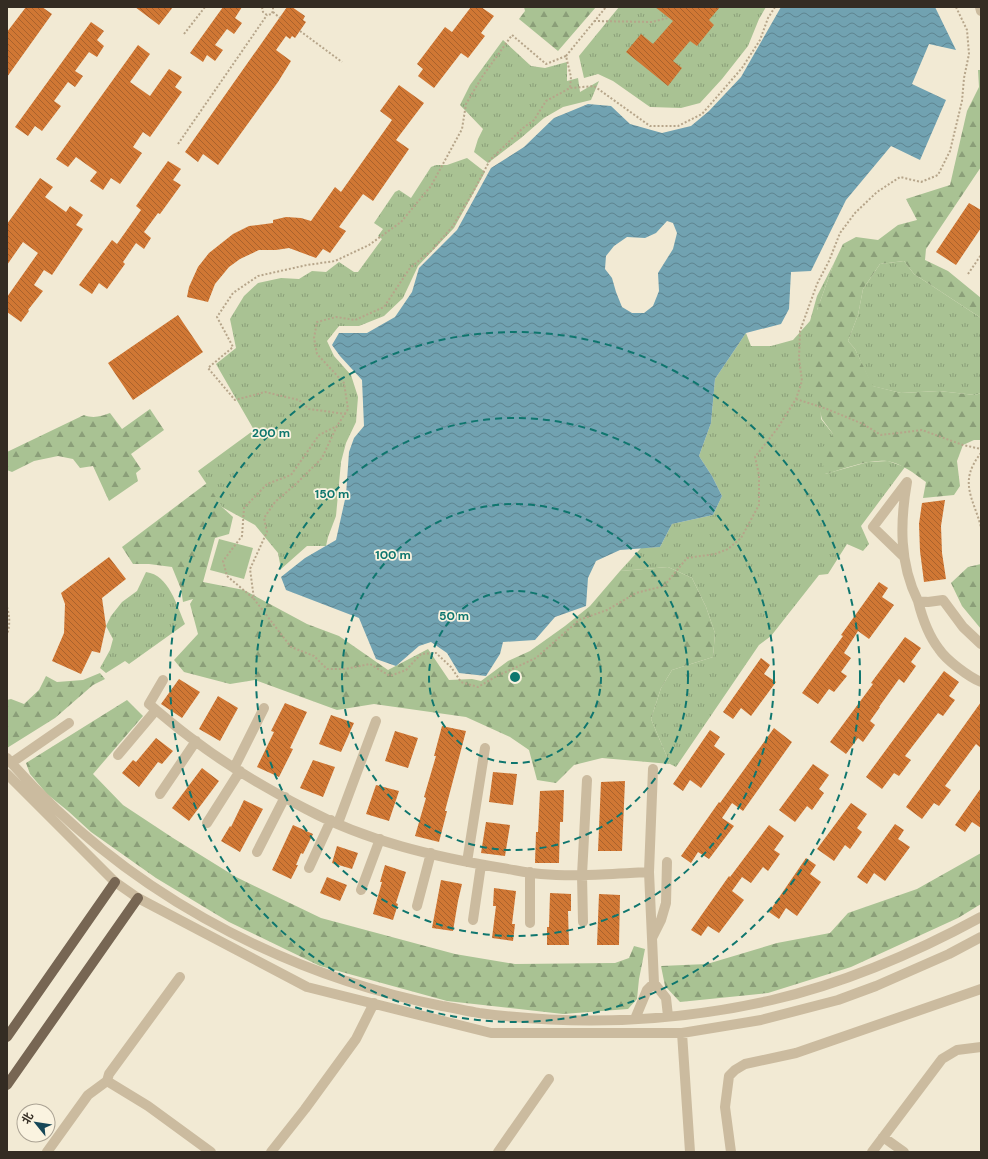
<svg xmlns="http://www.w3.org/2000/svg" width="988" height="1159" viewBox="0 0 988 1159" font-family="'DM Sans','Noto Sans SC',sans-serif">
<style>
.grass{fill:url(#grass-tufts)}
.forest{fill:url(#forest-firs)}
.pitch{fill:#a9c293}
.water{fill:url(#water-waves);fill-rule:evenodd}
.building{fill:url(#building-back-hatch)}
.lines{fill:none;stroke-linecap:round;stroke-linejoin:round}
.path{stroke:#b6a58a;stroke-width:2;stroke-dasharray:2 2;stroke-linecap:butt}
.minor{stroke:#cbbb9f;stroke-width:10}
.major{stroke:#776653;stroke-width:10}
.ring{fill:none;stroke:#0f766e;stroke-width:2;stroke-dasharray:7 5}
.centre{fill:#0f766e;stroke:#faf3e0;stroke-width:2}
.ring-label{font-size:12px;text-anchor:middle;font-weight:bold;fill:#0f766e;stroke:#faf3e0;stroke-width:3.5;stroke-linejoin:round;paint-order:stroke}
</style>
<defs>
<pattern id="grass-tufts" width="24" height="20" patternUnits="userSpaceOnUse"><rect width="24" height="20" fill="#a9c293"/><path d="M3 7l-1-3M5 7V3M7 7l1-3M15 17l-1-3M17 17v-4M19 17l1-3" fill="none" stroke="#8a9e78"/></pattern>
<pattern id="forest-firs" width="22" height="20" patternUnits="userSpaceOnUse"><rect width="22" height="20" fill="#a9c293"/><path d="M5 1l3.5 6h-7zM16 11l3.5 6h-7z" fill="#8a9e78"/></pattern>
<pattern id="water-waves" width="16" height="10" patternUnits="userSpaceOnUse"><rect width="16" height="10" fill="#71a2b1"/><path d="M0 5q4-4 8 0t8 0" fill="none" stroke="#5e8490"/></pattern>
<pattern id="building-back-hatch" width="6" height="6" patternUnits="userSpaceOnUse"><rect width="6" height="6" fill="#d07734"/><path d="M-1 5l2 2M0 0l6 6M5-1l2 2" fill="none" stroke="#aa622c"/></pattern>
</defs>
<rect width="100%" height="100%" fill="#f2ead4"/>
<path class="grass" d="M619 7H766L759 19 748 46 722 79 700 103 681 108 650 107 613 81 598 74 584 78 579 56Z
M503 40 531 66 545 68 567 62V81L578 78 580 92 599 81 591 100 563 107 544 118 521 138 488 163 474 152 478 139 483 129 460 105 470 85Z
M467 158 485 172 454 228 418 266 403 298 384 316 359 326H339L327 341 334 356 351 375 358 397 356 422 346 443 341 462 336 516 328 537 326 546H307L281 569 278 553 255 525 222 507 198 471 254 430 216 364 236 348 230 319 244 296 258 283 281 278 299 279 312 271 326 272 339 262 354 272H358L382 239 378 236 383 229 374 223 395 192 399 190 411 198 431 167 436 165H447Z
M904 261 914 274 981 318V393L975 395 939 391 901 393 872 386 855 349 848 341 858 315 863 289 880 264Z
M834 263 817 310 821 419 833 434 825 474 868 462 888 461 905 467 861 526 869 544 863 551 847 544 828 574 819 575 771 636 759 645 676 767 670 764 651 719 661 688 672 670 713 657 715 633 706 607 692 578 668 567 620 571 641 548 660 547 672 524 713 515 722 496 712 476 699 456 711 423 715 379 746 333 751 346H771L793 340 810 321 817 296Z
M146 572C169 575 177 606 185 624L129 664 125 661 106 673 100 668 110 650 113 639 106 626 111 616 122 602 137 591Z"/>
<path class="forest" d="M524 7H596L558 51 519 19 525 11Z
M978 70H981V167L926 249 925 260 948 271 981 298V318L914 274 904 261 880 264 863 289 858 315 848 341 855 349 873 386 901 393 939 391 975 395 981 393V440H974L963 445 957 461 960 486 954 495 923 498 926 482C915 474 901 463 887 461 867 459 845 469 825 474L820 451 833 434 822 419 814 387 817 310 834 263 843 244 856 237 878 240 898 225 917 220 906 199 950 185 967 111 979 87Z
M150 409 164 430 131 454 141 469 136 473 138 481 109 501 93 466 80 468 73 459 58 456 34 461 12 472 7 470V452L84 415C94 419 101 416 110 413L122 429Z
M207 483 222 507 233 517 229 534 215 538 203 582 244 590 307 624 339 636 388 670 428 649 449 680 472 679 481 681 508 661 530 651 565 626 590 606 620 571 668 567 692 578 706 607 715 633 713 657 672 670 661 688 651 719 670 764 602 758 574 765 556 783 537 780 529 750 510 737 466 717 374 704 337 710 255 680 230 684 184 672 174 660 198 634 190 604 193 599 183 602 181 589 172 567 149 564H133L122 547Z
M981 564V629L962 606 951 583 968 567Z
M100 673 105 679 93 685 55 718 7 748V700L11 699 24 704 39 690 46 676 57 682 83 680Z
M127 700 143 716 93 774 123 805 173 838 236 877 321 918 455 954 515 964 615 963 629 958 634 946 645 949 639 979 637 999 628 1009 563 1014 447 1001 320 966 229 922 156 878 91 832 68 811 47 794 30 774 26 763Z
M981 853V904L958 918 851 967 768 993 680 1002 665 986 661 966 707 964 777 943 830 933 848 913 917 889Z"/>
<path class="pitch" d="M219 539 253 548 244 579 210 570Z"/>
<path class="water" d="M781 7H935L956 50 929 44 912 84 946 100 920 160 891 146 846 200 811 271 791 272 789 309 781 324 746 333 715 379 711 423 699 456 712 476 722 496 713 515 672 524 660 547 620 550 596 561 588 578 586 606 555 617 535 640 503 642 500 654 486 676 459 673 447 653 431 642 419 646 396 666 376 659 359 618 286 590 281 577 305 558 336 540 346 495 349 452 354 438 364 426 362 380 340 356 332 345 339 333H367L395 317 412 292 419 268 457 230 491 168 524 147 554 118 588 104 611 106 630 124 662 133 691 126 709 111 741 77ZM667 221 673 223 677 233 673 249 658 273 659 291 653 306 644 313H632L622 307 616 292 612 278 605 269 606 256 614 246 627 237 645 238 656 233Z"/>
<path class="building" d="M26 7H42L52 14 7 77V32Z
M135 7H173L159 25Z
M223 7H242L235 18 242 23 234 34 227 29 215 45 223 50 215 61 207 55 203 62 190 53Z
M287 7H292L305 16 303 20 306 22 295 38 292 36 290 39 286 36 276 50 291 61 278 82 218 165 203 154 198 162 185 152Z
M471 7H481L494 16 481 33 485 36 468 58 461 53 434 88 418 76 423 69 417 64 445 27 452 32Z
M655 7H720L709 20 714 25 697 46 690 41 673 61 682 68 668 86 626 52 641 34 653 44 673 21Z
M91 22 104 31 97 40 104 46 97 57 89 52 75 71 83 76 75 87 68 82 54 101 61 106 42 131 35 126 28 136 15 127Z
M138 45 150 54 130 82 150 96 169 69 182 77 175 87 182 92 150 137 143 132 133 147 142 153 120 184 111 178 103 190 90 181 97 172 76 157 68 167 56 159Z
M399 85 424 103 396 140 409 149 373 201 363 194 339 227 346 231 330 253 323 249 316 258 289 248 276 250H259L240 259 229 267 215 284 208 302 187 297 189 287 198 267 209 253 233 234 249 226 273 223V220L286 217 301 218 311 221 335 187 341 192 392 120 380 111Z
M168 161 181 169 173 180 181 185 160 214 158 213 144 232 151 238 144 249 136 243 123 262 125 264 107 289 99 283 92 294 79 285 112 240 117 244 141 210 136 206Z
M40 178 53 187 45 197 66 212 70 206 83 215 76 225 83 229 52 275 44 270 34 285 43 291 28 310 29 311 21 322 7 312V297L38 253 23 242 7 265V224Z
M969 203 981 210V228L956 265 936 252Z
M178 315 203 352 133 400 108 363Z
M945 500 941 526 942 553 946 579 924 582 920 551 919 524 922 503Z
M109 557 126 579 102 598 106 626 100 653 92 651 81 674 52 661 64 633 65 604 61 593Z
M879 582 888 588 882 597 894 605 869 639 858 631 844 653 851 658 841 672 847 676 834 692 829 689 818 704 802 693 843 636 841 635Z
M905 637 921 648 911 662 916 666 904 683 899 679 879 707H880L870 721 875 725 863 742 858 738 846 754 830 742 873 684 871 683Z
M761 658 770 665 764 674 776 682 751 716 741 708 733 719 723 712Z
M944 671 959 682 949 696 955 700 943 716 938 713 905 756 911 760 899 776 894 773 882 789 866 777Z
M179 679 200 692 182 718 161 704Z
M218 696 238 708 220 741 199 729Z
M981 702V748L976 744 945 786 951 790 939 806 934 803 922 819 906 807Z
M285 703 307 712 290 748 293 749 279 777 257 767 274 732 271 731Z
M331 715 354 723 341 752 319 744Z
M442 726 466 731 445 811H447L439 842 415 836 426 798 424 797 436 756H434Z
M774 728 792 742 743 811 732 803 722 818 734 826 709 859 698 852 691 863 681 856 719 802 720 803Z
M710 730 720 737 714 746 725 754 701 788 690 780 683 791 673 784Z
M395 731 418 738 408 768 385 761Z
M156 738 173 751 162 764 158 762 139 787 122 773 133 760 136 762Z
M313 760 335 767 323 797 300 788Z
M813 764 829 775 819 789 824 793 812 810 807 806 795 822 779 810Z
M202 768 219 781 189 821 172 808Z
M493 772 517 774 513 805 489 802Z
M625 781 622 851H598L601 782Z
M376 785 399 791 389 821 366 814Z
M981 788V828L972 822 965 832 955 825Z
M564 790 563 822H560L559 863H535L536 832H538L540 791Z
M244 800 263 809 240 852 221 841 230 826 231 827Z
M851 803 867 814 857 828 862 832 850 849 845 845 834 861 817 849Z
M486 822 510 825 505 856 481 853Z
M895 824 904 830 898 839 910 847 885 881 874 873 867 884 857 877Z
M293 825 313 834 303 854 301 853 296 865H298L291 879 272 870Z
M769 825 784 836 774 850 780 854 768 871 763 867 751 883 742 877 732 891 744 900 719 933 708 926 701 936 691 930 729 876 730 877Z
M337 846 358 853 352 869 332 863Z
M806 858 816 865 810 874 821 882 797 916 786 908 779 919 769 912Z
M385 865 406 872 396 903 398 904 393 920 373 914 382 882H380Z
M327 877 347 885 340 901 320 893Z
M441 880 462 884 458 901 453 931 432 928Z
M494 888 516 891 512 924H515L513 941 492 938 496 906H493Z
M550 893 571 894V911H568L569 945H547V927H549Z
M599 894 620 895 619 945H597Z"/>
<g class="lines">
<path class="path" d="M262 7 263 12 267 15 272 14 273 10V7
M775 7 768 18 760 40 742 68 702 114 678 126H650L594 86 570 88 546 101 534 120 523 128 490 160 472 194 453 226 432 250 410 268 384 307 355 320 336 317 317 322 314 338 317 354 344 383 348 409 337 426 322 458 297 483 275 502 264 518 267 532 250 569 254 599 291 647 314 656 327 669H345L370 664 390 676 406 670 421 654 436 653 451 667 461 682 478 687 497 676 536 658 579 620 607 610 636 593 664 586 687 558 715 554 728 549 741 538 759 505V475L755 457 777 429 796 399 802 381 799 358 800 331 817 284 829 261 840 233 855 213 877 192 900 177 921 182 938 175 950 151 962 101 964 78 969 54 967 30 956 7
M273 12 280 18
M594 21 652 22 668 18
M300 31 342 62
M184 34 205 7
M566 56 606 7
M178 144 267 15
M968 274 981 255
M796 399 827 409 863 424 881 435 922 430 963 445 981 449
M346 414 309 409 299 400 265 392 235 400 208 368 233 347 217 317 233 293 258 276 307 265 335 261 369 245 401 222 431 186 462 129 466 104 482 77 512 35 546 64 566 56 571 77 570 88
M981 453C958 482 973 497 981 527
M253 598 227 576 223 561 242 536 244 508 267 484 291 475 319 435 337 426
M7 607C10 617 10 625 7 635"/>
<path class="minor" d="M980 7 981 11
M904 557 873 527 907 482C900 522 899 563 918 601L928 602 943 600 963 627 981 644
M918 601C922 617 928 635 939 649 946 660 969 677 981 682
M163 680 149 704C162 715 176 727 191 738 225 764 267 789 306 809 366 841 435 857 502 868 515 870 528 873 541 874 576 877 613 874 649 872
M118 755 156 710
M7 758C119 887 275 973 442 1006 454 1008 467 1011 479 1013 576 1026 676 1022 772 1000 845 983 915 953 981 917
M11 763 69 723
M234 768 264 708
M653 769 649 872 654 983
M7 774 115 882 138 898 307 987 491 1033H682L761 1020 838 1000 876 986 949 954 981 937
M160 794 196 741
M207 823 240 771
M338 823 376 721
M257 852 285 797
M467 862 485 748
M309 868 331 820
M361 890 380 839
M417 906 431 853
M473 920 481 865
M583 922 582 875 587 780
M530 923V872
M652 938 661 920 666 903 667 862
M635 1019 647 990 654 983 666 998 668 1016
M682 1033 690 1152
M107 1081 148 1106 211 1152
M883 1137 904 1152
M47 1152 88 1095 107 1081 109 1074 180 977
M271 1152 305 1109 356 1039 374 1003
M498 1152 549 1079
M731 1152 725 1107 729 1076 735 1070 745 1064 796 1053 981 989
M872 1152 942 1059 957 1050 981 1047"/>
<path class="major" d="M7 1037 115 882
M7 1085 138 898"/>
</g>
<g class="ring">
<circle cx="515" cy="677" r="86"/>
<circle cx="515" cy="677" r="173"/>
<circle cx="515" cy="677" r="259"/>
<circle cx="515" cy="677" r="345"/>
</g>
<circle cx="515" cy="677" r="6" class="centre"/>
<g class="ring-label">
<text x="271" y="437">200 m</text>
<text x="332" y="498">150 m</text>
<text x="393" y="559">100 m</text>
<text x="454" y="620">50 m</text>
</g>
<rect width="988" height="1159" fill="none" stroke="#342c23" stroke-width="16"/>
<g transform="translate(36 1123) rotate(300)"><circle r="19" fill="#faf3e0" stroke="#aba394"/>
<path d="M0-3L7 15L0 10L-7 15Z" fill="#164758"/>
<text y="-6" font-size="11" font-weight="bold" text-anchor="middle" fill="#342c23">北</text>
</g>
</svg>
